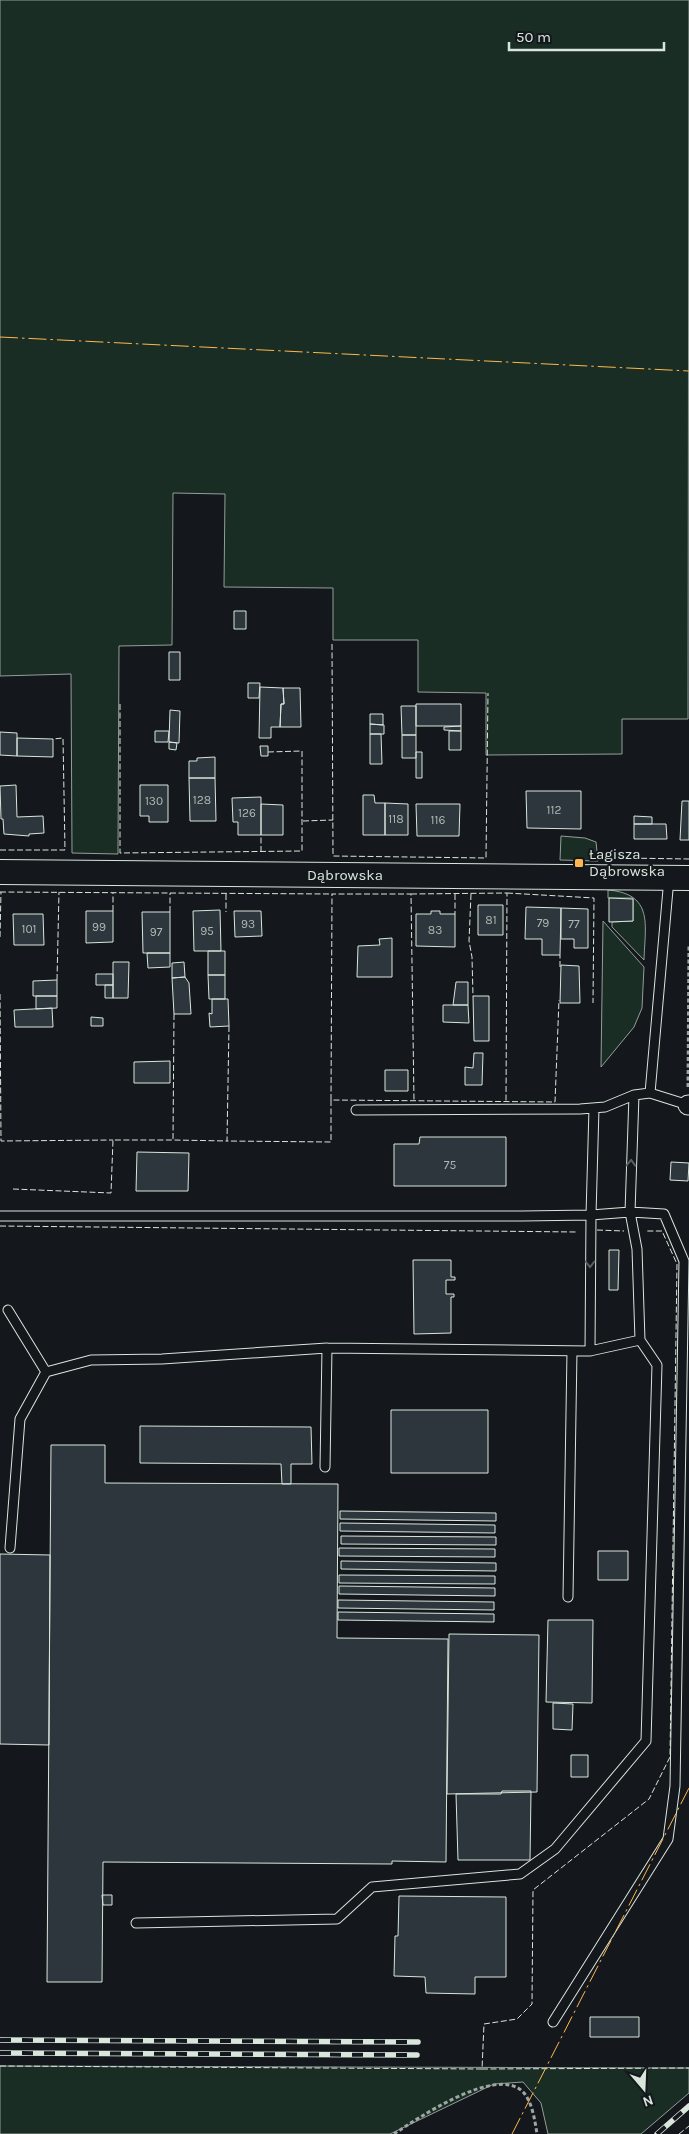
<svg xmlns="http://www.w3.org/2000/svg" width="689" height="2134" viewBox="0 0 689 2134" font-family="Karla,sans-serif">
<style>
.green{fill:#1a2d24;stroke:#939e99}
.building{fill:#2c363c;stroke:#d8e6dc}
.lines{fill:none;stroke-linecap:round;stroke-linejoin:round}
.service-casing{stroke:#d8e6dc;stroke-width:11}
.minor-casing{stroke:#d8e6dc;stroke-width:21}
.tertiary-casing{stroke:#d8e6dc;stroke-width:26}
.path{stroke:#9da8a2;stroke-width:3;stroke-dasharray:4 2.5;stroke-linecap:butt}
.service{stroke:#14181c;stroke-width:9}
.minor{stroke:#14181c;stroke-width:19}
.tertiary{stroke:#14181c;stroke-width:24}
.rail-casing{stroke:#d8e6dc;stroke-width:5.5}
.rail{stroke:#14181c;stroke-width:4;stroke-dasharray:11;stroke-linecap:butt}
.fence{stroke:#d8e6dc;stroke-width:1;stroke-dasharray:6 2.5;stroke-linecap:butt}
.power{stroke:#ffb74d;stroke-width:1;stroke-dasharray:18 4 2.5 4;stroke-linecap:butt}
.oneway{stroke:#59605f}
.poi-dot{fill:#ffb74d;stroke:#14181c;stroke-width:2}
.labels{text-anchor:middle;stroke-width:4;stroke-linejoin:round;paint-order:stroke}
.number-label{font-size:12px;fill:#adbab4}
.poi-label{font-size:15px;fill:#d8e6dc;stroke:#14181c;text-anchor:start}
.street-label{font-size:15px;fill:#d8e6dc;stroke:#14181c}
</style>
<rect width="100%" height="100%" fill="#14181c"/>
<path class="green" d="M0 0H689L688 719H622V754L486 755V693L418 692V640H333V588L224 587 225 494 173 493 172 645 119 646 118 854 72 853 71 674 0 676Z
M561 836 585 838 596 842 598 861 560 860Z
M608 890C654 894 645 925 644 960L612 927V922L633 921V898H608Z
M603 921 644 967 642 1008 634 1027 601 1067Z
M0 2066 689 2068V2093L641 2134H548L541 2103 523 2082 494 2084 390 2134H0Z"/>
<path class="building" d="M234 611H246V629H234Z
M169 652H180V680H169Z
M248 683H260L259 698H248Z
M260 687 283 688 284 704H281L280 727H271V738H259Z
M283 688H300L301 727H280L281 704H284Z
M416 704H461V726H416Z
M401 706H416V735H402Z
M170 710 180 711 179 743 169 742Z
M370 714H383V725L370 724Z
M370 724 384 725V734H370Z
M461 726V731L444 730V727Z
M155 731H169L168 742H155Z
M449 731H461V750H449Z
M0 732 17 733V756L0 755Z
M370 734H381L382 764H370Z
M402 735H416V758H402Z
M17 738 53 739V757L17 756Z
M169 742 177 743 176 750 169 749Z
M260 746H268V756H261Z
M416 752H422V778H416Z
M215 757V778H189V761H197V758Z
M189 778H215L216 821H190Z
M16 785 17 817 43 816 44 833 29 834V836L4 834 3 819H1L0 786Z
M140 785H168V822H149V816H140Z
M526 791H581V829L527 828Z
M363 795H374L375 803H385V835H363Z
M261 797V835H238V822H233L232 798Z
M682 801H689V840H680Z
M385 803 408 804V835H385Z
M261 804 283 805V835H261Z
M416 804H460L459 836H417Z
M634 816 652 817V824H634Z
M634 824H666L667 839H634Z
M609 898 633 899V921L609 922Z
M478 905H503V935H478Z
M526 907 561 908 560 955H542V939H525Z
M561 908 588 909V948H574V939H561Z
M220 910 221 951H194L193 911Z
M86 911H113V942L86 943Z
M234 911H261L262 936 235 937Z
M431 911H440V914H455V947L416 946V914H431Z
M142 912H170V953H143Z
M13 914H43L44 945H14Z
M392 938V977H357L358 946 380 945 379 939Z
M208 951H225V975H208Z
M147 953H170V967L148 968Z
M113 962H129L128 998H113Z
M184 962 185 977 172 978V963Z
M561 965 579 966 580 1003H560Z
M96 974H113V985H96Z
M208 975H225V999H209Z
M185 977 189 983 191 1014H174L172 978Z
M57 980V996H33V981Z
M456 982H468V1005H453Z
M105 985H113V998H105Z
M36 996H57V1008L36 1009Z
M473 996H489V1041H474Z
M212 999H228L229 1026 210 1027 209 1013 212 1014Z
M443 1005H468L469 1023 443 1022Z
M52 1008 53 1027H15L14 1010Z
M91 1017 103 1018V1026H91Z
M474 1053H483L482 1085H465V1067L473 1068Z
M170 1061V1083H134V1062Z
M385 1070H408V1091H385Z
M420 1137H506V1186H394V1144H419Z
M137 1152 189 1153 188 1191H136Z
M671 1162 689 1163 688 1181 670 1180Z
M609 1250H619L618 1290H609Z
M413 1260H451V1277H455V1280H446V1294H454V1297H451V1333L414 1334Z
M391 1410H488V1473H391Z
M140 1426 311 1427 312 1464H291V1484H282L281 1464 140 1463Z
M51 1445H105V1483L338 1484 337 1638 448 1639 446 1862 392 1861V1864L103 1862 102 1982H47Z
M340 1511 496 1513V1521L340 1519Z
M340 1523 495 1525V1533L340 1531Z
M341 1536 496 1537V1545L341 1544Z
M339 1548 495 1549V1557L339 1556Z
M598 1551H628V1580H598Z
M0 1554 50 1555 49 1745 0 1744Z
M341 1561 496 1563V1571L341 1569Z
M339 1575 495 1576V1584L339 1583Z
M339 1586 495 1588V1596L339 1594Z
M338 1600 494 1602V1610L338 1608Z
M338 1612 494 1614V1622L338 1620Z
M548 1620H593L592 1703 546 1702Z
M449 1634 539 1635 537 1792 447 1794Z
M553 1703 573 1704 572 1730 553 1729Z
M571 1755H588V1777H571Z
M502 1791H531L530 1860H458L456 1794H501Z
M102 1895H112V1905H103Z
M399 1896 506 1897V1977H475V1994L426 1993 425 1977 394 1976 395 1936H398Z
M590 2017H639V2037H590Z"/>
<g class="lines">
<defs>
<path id="service" d="M669 878 650 1093 688 1105
M634 1095 630 1212 637 1249 640 1340
M356 1110 580 1109 605 1107 634 1095 650 1093
M0 1216H522L591 1215 630 1212 664 1214 684 1261 675 1786 668 1839 553 2022
M8 1310 46 1372 91 1360 162 1359 327 1348 590 1351 640 1340 657 1365 646 1741 555 1849 520 1874 372 1887 337 1919 136 1923
M590 1351 591 1215 594 1108
M325 1467 327 1348
M10 1548 20 1419 46 1372
M568 1597 572 1351"/>
<path id="minor" d="M688 1105H689"/>
<path id="tertiary" d="M0 872 689 878"/>
</defs>
<use href="#service" class="service-casing"/>
<use href="#minor" class="minor-casing"/>
<use href="#tertiary" class="tertiary-casing"/>
<path class="path" d="M688 1087 689 945
M394 2134C418 2118 495 2066 522 2091 532 2100 535 2121 537 2134"/>
<use href="#service" class="service"/>
<use href="#minor" class="minor"/>
<use href="#tertiary" class="tertiary"/>
<defs>
<path id="rail" d="M0 2040 418 2042
M0 2053 417 2055
M657 2134 689 2106"/>
</defs>
<use href="#rail" class="rail-casing"/>
<use href="#rail" class="rail"/>
<path class="fence" d="M332 644 333 856 486 858 488 693
M120 704V853L302 851V751L268 752
M303 821 333 820
M0 850H65L63 738 53 739
M261 852V835
M624 858 689 859
M0 892 332 894
M507 893 594 898 593 1003
M226 894V912
M411 894 507 893 506 1102
M455 894V914
M471 894 469 941 472 957 473 996
M113 911V893
M170 912V893
M0 937 1 892
M560 967V955
M57 980 59 892
M0 994 1 1141 113 1140
M174 1014 173 1140 227 1141
M229 1026 227 1141 331 1142V1100L555 1102 559 1000
M331 1100 332 894H411L414 1101
M13 1189 111 1193 113 1140H173
M0 1226 576 1232
M597 1230 624 1231
M0 2066 482 2069 484 2024 517 2019 532 2004 533 1890 649 1799 670 1757 677 1264 662 1231H645
M482 2069 689 2068
M679 2134 689 2126"/>
<path class="power" d="M0 337 689 371
M512 2134 689 1788"/>
</g>
<defs><path id="oneway-chevron" d="M-2-3.5L2.5 0L-2 3.5" fill="none" stroke-width="1.6" stroke-linecap="round" stroke-linejoin="round" transform="scale(1.25)"/></defs>
<g class="oneway">
<use href="#oneway-chevron" transform="translate(631 1163) rotate(-88)"/>
<use href="#oneway-chevron" transform="translate(590 1264) rotate(90)"/>
</g>
<rect class="poi-dot" x="574" y="858" width="10" height="10" rx="2.5"/>
<g class="labels">
<g class="number-label">
<text x="202" y="804">128</text>
<text x="154" y="805">130</text>
<text x="554" y="814">112</text>
<text x="247" y="817">126</text>
<text x="396" y="823">118</text>
<text x="438" y="824">116</text>
<text x="491" y="924">81</text>
<text x="543" y="927">79</text>
<text x="248" y="928">93</text>
<text x="574" y="928">77</text>
<text x="99" y="931">99</text>
<text x="29" y="933">101</text>
<text x="435" y="934">83</text>
<text x="207" y="935">95</text>
<text x="156" y="936">97</text>
<text x="450" y="1169">75</text>
</g>
<g class="poi-label">
<text x="589" y="859">Łagisza<tspan x="589" dy="17">Dąbrowska</tspan></text>
</g>
<g class="street-label">
<text x="345" y="880">Dąbrowska</text>
</g>
</g>
<g transform="translate(644 2089) rotate(161)" stroke="#14181c" stroke-width="4" paint-order="stroke">
<path d="M0-4L9 19L0 12L-9 19Z" fill="#d8e6dc"/>
<text y="-8" font-size="14" font-weight="bold" text-anchor="middle" fill="#d8e6dc">N</text>
</g>
<path d="M509 42v8h155v-8" fill="none" stroke="#d8e6dc" stroke-width="2.5"/>
<text x="516" y="42" font-size="15" fill="#d8e6dc" stroke="#14181c" stroke-width="4" paint-order="stroke">50 m</text>
</svg>
